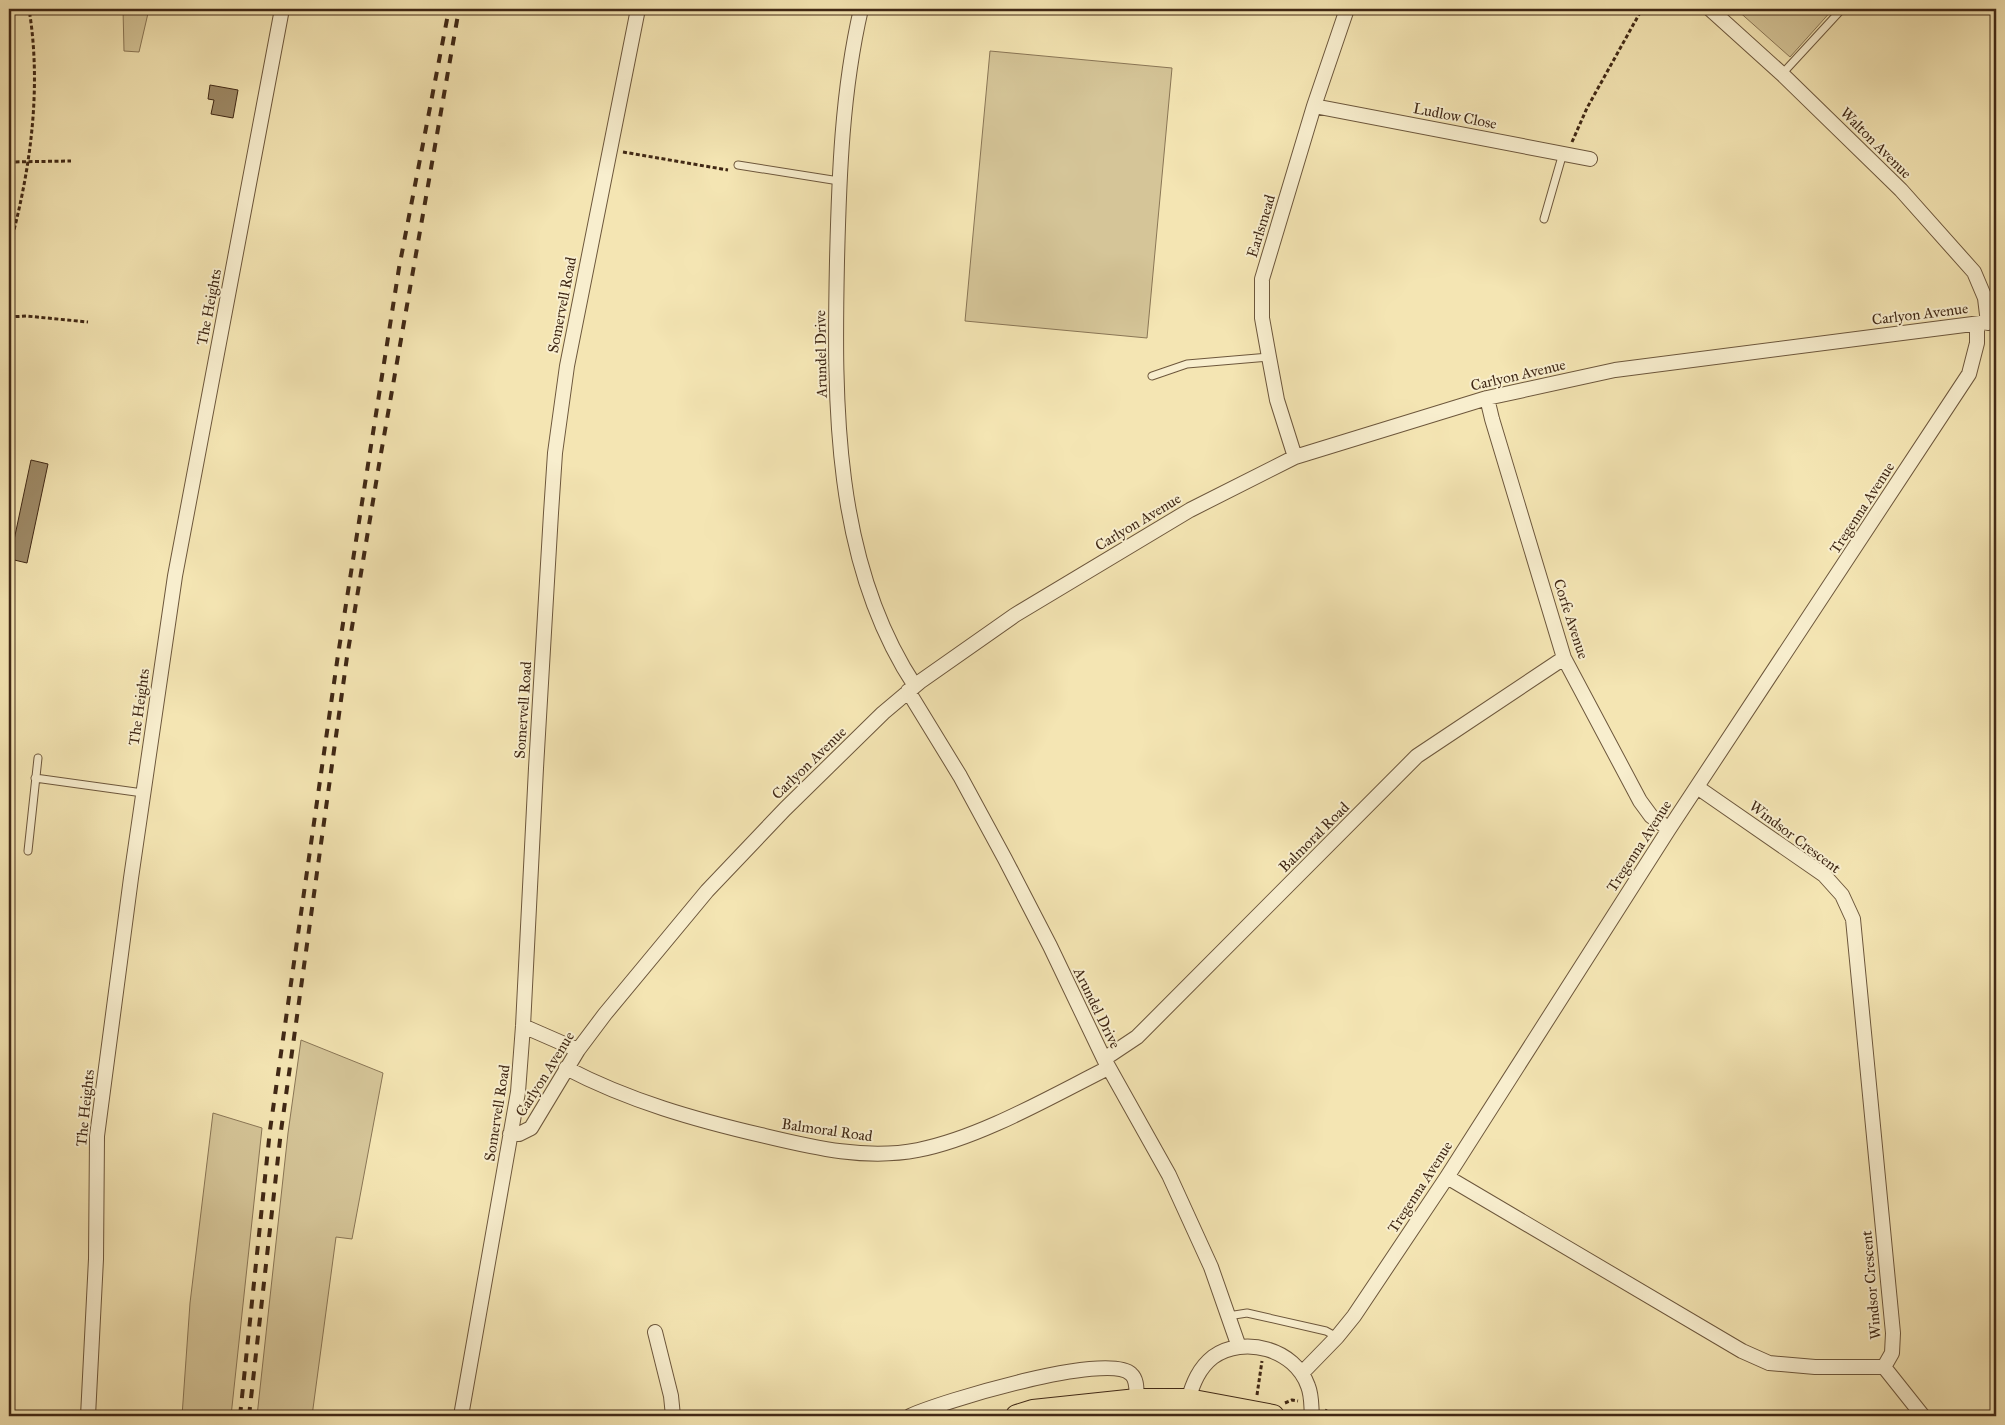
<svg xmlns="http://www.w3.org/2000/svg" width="2005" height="1425" viewBox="0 0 2005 1425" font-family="'IM FELL Great Primer',serif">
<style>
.green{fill:#d5c598;stroke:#8a7656}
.building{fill:#9e8a67;stroke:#402815}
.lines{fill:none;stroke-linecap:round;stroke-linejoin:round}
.service-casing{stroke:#6d573c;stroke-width:9}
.minor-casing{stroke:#6d573c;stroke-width:16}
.primary-casing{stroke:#402815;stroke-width:24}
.path{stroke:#402815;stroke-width:3;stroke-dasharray:4 2.5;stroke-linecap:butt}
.service{stroke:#f8eece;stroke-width:7}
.minor{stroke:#f8eece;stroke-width:14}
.primary{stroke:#f4e5b3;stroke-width:22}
.rail{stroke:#402815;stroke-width:4;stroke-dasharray:9 9;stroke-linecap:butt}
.labels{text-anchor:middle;stroke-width:4;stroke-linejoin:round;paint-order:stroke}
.street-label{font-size:15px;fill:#402815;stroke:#f8eece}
</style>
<rect width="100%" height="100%" fill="#f4e5b3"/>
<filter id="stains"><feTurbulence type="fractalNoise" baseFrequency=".004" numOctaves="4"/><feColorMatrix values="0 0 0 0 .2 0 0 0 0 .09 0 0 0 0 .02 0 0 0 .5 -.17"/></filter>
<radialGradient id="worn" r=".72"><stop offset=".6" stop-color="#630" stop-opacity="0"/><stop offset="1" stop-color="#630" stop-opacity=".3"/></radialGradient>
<path class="green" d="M123 9H149L139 52 124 51Z
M1736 9H1833L1790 57Z
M990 51 1172 68 1147 338 965 321Z
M301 1040 383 1073 352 1239 336 1237 312 1416H257L288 1133Z
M213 1113 262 1128 231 1416H182L190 1303Z"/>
<path class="building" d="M210 85 238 90 233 118 211 114 214 100 208 99Z
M31 460 48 464 27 563 10 559Z"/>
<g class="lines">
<defs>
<path id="service" d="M1782 74 1842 9
M738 165 839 181
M1544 219 1563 153
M1152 376 1187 364 1269 357
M35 778 143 793
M28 851 38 758
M1228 1316 1247 1313 1326 1331 1337 1337"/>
<path id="minor" d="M861 9C842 91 839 176 837 261 834 403 833 562 915 686
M1710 9 1782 74 1901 190 1974 272 1985 298 1988 323
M1314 106 1590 159
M1487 398 1492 419 1564 658 1640 801 1651 816 1669 829
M1295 457 1277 400 1269 357 1262 318V279L1314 106 1347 9
M908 691 960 776 1005 859 1050 946 1104 1059 1169 1175 1211 1267 1239 1347
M523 1026 578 1050
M1104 1059 1137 1037 1417 756 1564 658
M566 1068C629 1101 696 1120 765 1136 815 1148 867 1160 918 1150 980 1138 1052 1096 1108 1068
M510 1134H519L531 1128 578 1050 605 1014 707 891 785 809 883 713 921 681 1015 615 1190 510 1295 457 1487 398 1615 370 1996 321
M1447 1177 1742 1351 1769 1363 1815 1367H1884L1892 1353 1893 1333 1853 919 1842 895 1824 875 1697 787
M655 1332 671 1396 673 1416
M1884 1367 1923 1416
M1302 1373 1337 1337 1354 1316 1447 1177 1669 829 1969 374 1977 343V324
M1188 1400C1193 1383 1199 1368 1213 1357 1244 1335 1295 1349 1308 1386 1312 1396 1311 1406 1312 1416
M88 1416 96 1259 97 1136 131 878 175 576 282 9
M461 1416 518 1092 523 1026 536 768 551 513 555 453 567 366 638 9
M910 1416C940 1402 1108 1351 1131 1374 1138 1380 1136 1392 1137 1400"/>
<path id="primary" d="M1017 1416 1033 1411 1137 1400H1188L1273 1416"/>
</defs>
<use href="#service" class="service-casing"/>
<use href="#minor" class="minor-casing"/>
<use href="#primary" class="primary-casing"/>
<path class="path" d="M1572 142 1587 108 1642 9
M623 152 728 170
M9 162 71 161
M9 233 14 230C32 159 41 82 29 9
M9 317 26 316 88 322
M1257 1395 1262 1361
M1285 1403 1292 1400 1298 1401
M1325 1410 1335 1416"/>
<use href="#service" class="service"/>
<use href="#minor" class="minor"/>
<use href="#primary" class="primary"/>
<path class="rail" d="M240 1416 270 1130 338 655 399 268 449 9
M249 1416 281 1131 347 657 380 459 459 9"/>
</g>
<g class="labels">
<g class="street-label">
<text transform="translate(1455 116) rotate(11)" y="5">Ludlow Close</text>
<text transform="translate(1876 143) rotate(45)" y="5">Walton Avenue</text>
<text transform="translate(1261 226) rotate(-73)" y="5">Earlsmead</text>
<text transform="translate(562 305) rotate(-79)" y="5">Somervell Road</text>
<text transform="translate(209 307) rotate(-79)" y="5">The Heights</text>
<text transform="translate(1920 314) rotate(-7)" y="5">Carlyon Avenue</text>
<text transform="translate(821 354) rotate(-91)" y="5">Arundel Drive</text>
<text transform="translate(1518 375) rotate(-13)" y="5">Carlyon Avenue</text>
<text transform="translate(1862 508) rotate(-57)" y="5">Tregenna Avenue</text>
<text transform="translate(1138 522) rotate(-31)" y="5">Carlyon Avenue</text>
<text transform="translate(1571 619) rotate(72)" y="5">Corfe Avenue</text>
<text transform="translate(139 707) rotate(-82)" y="5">The Heights</text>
<text transform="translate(523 710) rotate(-86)" y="5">Somervell Road</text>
<text transform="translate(809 763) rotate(-44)" y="5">Carlyon Avenue</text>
<text transform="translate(1314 837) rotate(-45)" y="5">Balmoral Road</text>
<text transform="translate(1795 837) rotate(37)" y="5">Windsor Crescent</text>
<text transform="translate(1639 846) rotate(-57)" y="5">Tregenna Avenue</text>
<text transform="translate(1097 1008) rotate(64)" y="5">Arundel Drive</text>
<text transform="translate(545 1074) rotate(-58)" y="5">Carlyon Avenue</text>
<text transform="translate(85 1108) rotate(-84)" y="5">The Heights</text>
<text transform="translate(497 1113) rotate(-81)" y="5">Somervell Road</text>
<text transform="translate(827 1130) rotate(8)" y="5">Balmoral Road</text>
<text transform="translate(1420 1187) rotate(-57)" y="5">Tregenna Avenue</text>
<text transform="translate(1871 1285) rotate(-95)" y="5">Windsor Crescent</text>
</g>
</g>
<rect width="2005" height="1425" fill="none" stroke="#f4e5b3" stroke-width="30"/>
<rect x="10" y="10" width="1985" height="1405" fill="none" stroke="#402815" stroke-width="2.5"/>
<rect x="15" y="15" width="1975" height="1395" fill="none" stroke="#402815"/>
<rect width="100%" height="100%" filter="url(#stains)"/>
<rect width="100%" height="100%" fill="url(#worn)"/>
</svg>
